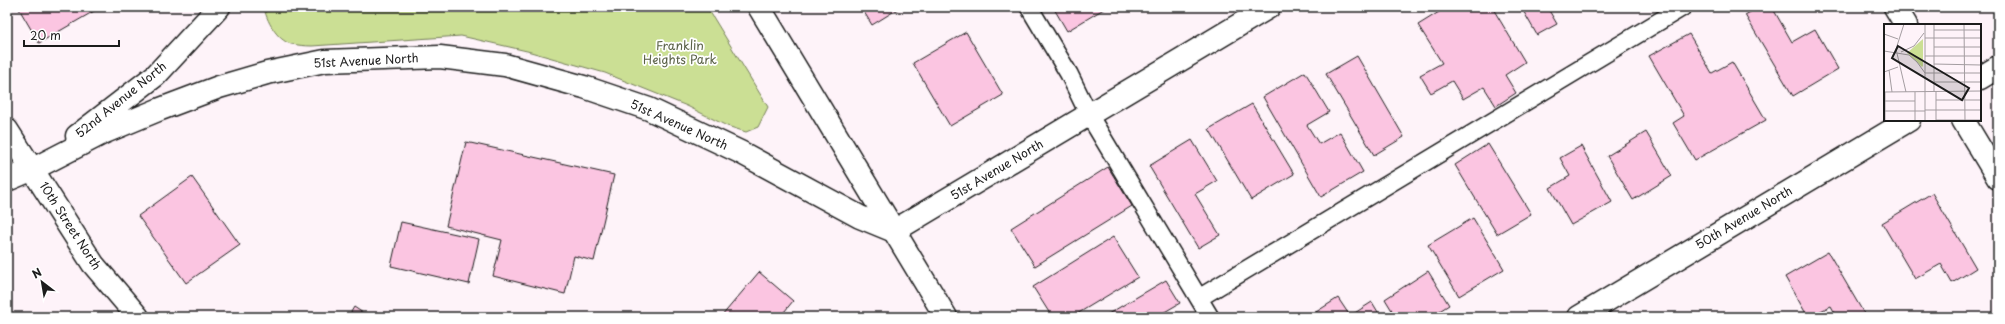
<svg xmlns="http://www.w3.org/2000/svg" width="2005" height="324" viewBox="0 0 2005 324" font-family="'Playpen Sans',sans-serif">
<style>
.green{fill:#cbdf94;stroke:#747e58}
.building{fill:#fbc5e1;stroke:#1c1c1c}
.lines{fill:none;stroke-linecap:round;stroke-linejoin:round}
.lane-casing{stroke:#1c1c1c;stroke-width:20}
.street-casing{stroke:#1c1c1c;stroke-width:25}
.secondary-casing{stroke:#1c1c1c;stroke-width:25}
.lane{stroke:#fff;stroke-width:17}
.street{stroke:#fff;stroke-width:22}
.secondary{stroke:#fff;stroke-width:22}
.labels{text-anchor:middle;stroke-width:3.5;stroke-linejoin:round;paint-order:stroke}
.park-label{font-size:12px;fill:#596046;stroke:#fff}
.street-label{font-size:12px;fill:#1c1c1c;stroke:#fff}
.inset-road{fill:none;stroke:#a49da1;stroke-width:1}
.view{fill:#1c1c1c;fill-opacity:0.15;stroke:#1c1c1c;stroke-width:2}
.inset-edge{fill:none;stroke:#1c1c1c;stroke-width:2}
</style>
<rect width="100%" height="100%" fill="#fef3f9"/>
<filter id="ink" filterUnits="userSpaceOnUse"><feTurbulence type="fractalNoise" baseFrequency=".025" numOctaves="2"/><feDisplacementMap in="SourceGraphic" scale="8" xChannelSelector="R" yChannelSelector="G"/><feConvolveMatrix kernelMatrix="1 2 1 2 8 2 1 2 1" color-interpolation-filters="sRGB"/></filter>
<g filter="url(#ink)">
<path class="green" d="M264 7H707L768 107 758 127 746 132 727 126 687 106 605 73 527 51 461 36 312 46C305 46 297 45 291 44 277 40 266 20 264 7Z"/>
<path class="building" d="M18 7H101L39 43Z
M861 7H901L872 25Z
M1053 7H1107L1067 31Z
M1447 7H1492L1525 62 1505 75 1516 93 1496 106 1484 87 1463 99 1452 81 1431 93 1420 75 1442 63 1418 25Z
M1521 7H1547L1557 24 1537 35Z
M1759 7H1772L1792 42 1815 29 1838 69 1793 96 1745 15Z
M966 32 1003 95 950 126 913 63Z
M1689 34 1712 73 1732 62 1766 120 1695 160 1673 123 1684 116 1649 56Z
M1357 56 1404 137 1374 155 1326 74Z
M1305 72 1329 112 1307 125 1319 144 1340 132 1363 172 1321 197 1263 97Z
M1252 104 1294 174 1251 200 1209 129Z
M1646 132 1672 176 1633 200 1607 156Z
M1192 140 1217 181 1195 194 1220 235 1198 248 1149 166Z
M466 142 614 175 594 261 574 256 565 294 493 276 502 240 446 226Z
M1488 144 1531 214 1497 234 1455 165Z
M1581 146 1612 202 1571 225 1550 188 1570 176 1560 158Z
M1108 167 1132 206 1035 266 1011 228Z
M192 177 240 245 186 283 138 216Z
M1932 193 1976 268 1952 283 1941 264 1915 279 1882 223Z
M1473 218 1504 269 1459 296 1428 245Z
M401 222 479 239 469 284 391 266Z
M1113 237 1138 277 1072 317H1052L1033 287Z
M1828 252 1866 317H1837L1831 306 1808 317 1785 277Z
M1428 271 1449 305 1430 317H1396L1385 299Z
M759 272 793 301 780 317H721Z
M1166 280 1180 303 1156 317H1103Z
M1338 298 1350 316 1372 302 1381 317H1319L1316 312Z
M354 307 369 317H348Z"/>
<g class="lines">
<defs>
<path id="lane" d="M1029 7 1069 74 1089 115 1210 317
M1199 298 1683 7"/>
<path id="street" d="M1895 7 1906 25
M1980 78 1998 67
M1963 120 1998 178
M7 130 93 264 138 317
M77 136 156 75 219 7
M7 180 33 169 105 132 158 110 219 87 267 73 325 61 440 57 505 65 584 87 649 109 740 152 860 217 894 231 1269 7
M1579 317 1909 120"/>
<path id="secondary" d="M759 7 946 317"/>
</defs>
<use href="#lane" class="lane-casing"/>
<use href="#street" class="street-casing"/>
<use href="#secondary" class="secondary-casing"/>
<use href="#lane" class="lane"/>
<use href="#street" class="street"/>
<use href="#secondary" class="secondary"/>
</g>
</g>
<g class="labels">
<g class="park-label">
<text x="680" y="50">Franklin<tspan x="680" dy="14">Heights Park</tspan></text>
</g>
<g class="street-label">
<text transform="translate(366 61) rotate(-3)" y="4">51st Avenue North</text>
<text transform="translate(121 100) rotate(-39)" y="4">52nd Avenue North</text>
<text transform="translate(679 125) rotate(24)" y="4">51st Avenue North</text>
<text transform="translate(997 170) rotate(-31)" y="4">51st Avenue North</text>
<text transform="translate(1744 218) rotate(-31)" y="4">50th Avenue North</text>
<text transform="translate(70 226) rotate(57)" y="4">10th Street North</text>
</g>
</g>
<g transform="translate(1884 24)">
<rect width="97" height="97" fill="#fef3f9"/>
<path d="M39 15V42L38 43 23 29Z" fill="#cbdf94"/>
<path class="inset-road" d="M20 0 12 25 22 68M41 0V97M80 0 81 97M50 6H97M0 10 14 15M41 14H97M50 23H97M0 27 25 31 33 38 41 49H97M17 28 30 22 40 9M41 32H97M50 40 97 41M5 46 8 68M0 48 14 43M50 58H97M50 67V0M52 67V96M0 68 97 67M1 68V97M31 68V97M52 76H97M0 77H31M41 86H97M0 87H41M52 96H97"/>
<path class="view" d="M14 22 85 64 78 76 8 34Z"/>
<rect width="97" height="97" class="inset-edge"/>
</g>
<rect width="2005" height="324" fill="none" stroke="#fff" stroke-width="24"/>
<rect x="12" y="12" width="1981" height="300" fill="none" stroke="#1c1c1c" stroke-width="1.5" filter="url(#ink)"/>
<g transform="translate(42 282) rotate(329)" stroke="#ffffff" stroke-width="3" paint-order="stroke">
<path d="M0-3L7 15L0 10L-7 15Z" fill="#1c1c1c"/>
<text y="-6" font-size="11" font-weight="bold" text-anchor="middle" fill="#1c1c1c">N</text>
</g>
<path d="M24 40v6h95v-6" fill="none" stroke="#1c1c1c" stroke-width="2"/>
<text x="30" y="40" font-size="12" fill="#1c1c1c" stroke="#ffffff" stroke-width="3" paint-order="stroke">20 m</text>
</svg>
